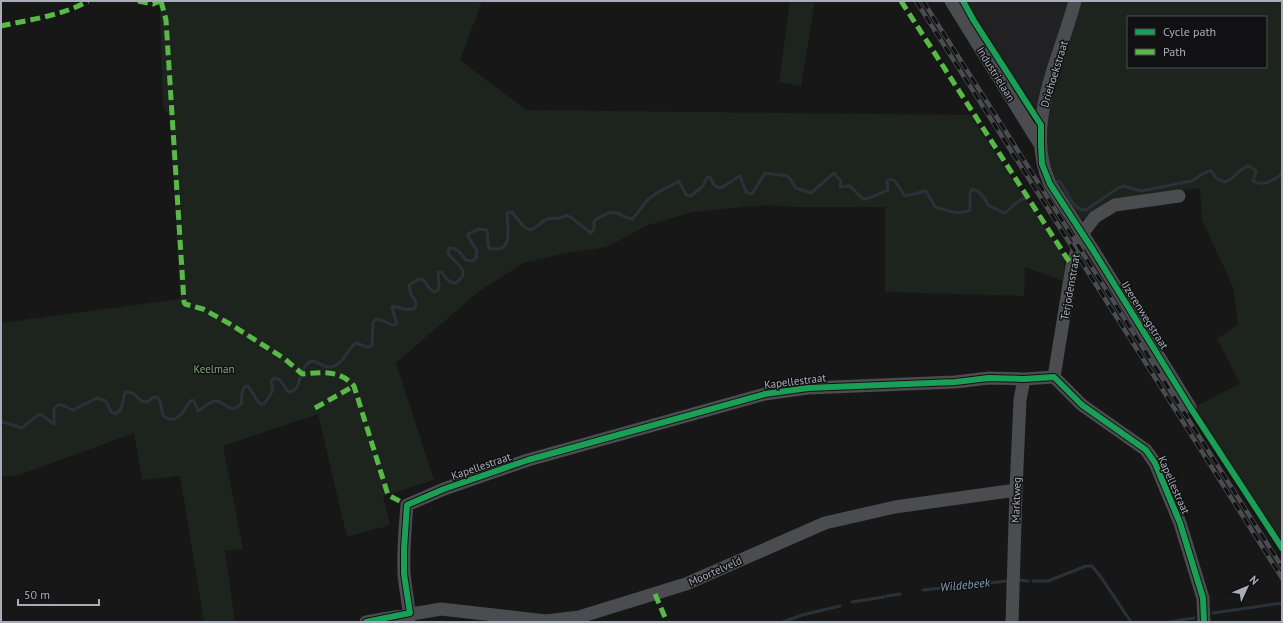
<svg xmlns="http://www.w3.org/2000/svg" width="1283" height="623" viewBox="0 0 1283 623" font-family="'PT Sans',sans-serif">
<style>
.built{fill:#212123}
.green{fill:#1d241e;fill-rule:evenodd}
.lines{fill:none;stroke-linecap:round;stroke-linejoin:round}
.stream{stroke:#2a3239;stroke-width:3}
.street{stroke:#4b4c50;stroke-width:13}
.rail-casing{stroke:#4b4c4f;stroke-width:4.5}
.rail{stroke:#111113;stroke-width:3;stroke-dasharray:9;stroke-linecap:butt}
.quiet{stroke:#58b947;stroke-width:5;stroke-dasharray:10 5;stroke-linecap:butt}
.cycleway-casing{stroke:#111113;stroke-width:8}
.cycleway{stroke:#1a9f57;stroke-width:6}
.labels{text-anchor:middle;stroke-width:3;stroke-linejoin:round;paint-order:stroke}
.street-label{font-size:11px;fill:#a8adb8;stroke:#111113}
.park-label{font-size:11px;fill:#7fa381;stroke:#111113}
.water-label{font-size:12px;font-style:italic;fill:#7f9bb3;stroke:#111113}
</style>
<rect width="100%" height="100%" fill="#171717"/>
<path class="built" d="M967 1H1070L1038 104 1035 109 1027 99 986 34Z"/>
<path class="green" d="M156 1H482L460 60 526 110 970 115 1065 258 1063 281 1025 267 1024 296 885 292V207H796L767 205 693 212 648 225 607 247 566 253 523 263 478 292 396 363 434 480 383 496 390 525 347 537 318 414 223 446 243 549 225 551 235 622H204L180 476 142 480 134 433 19 475 1 477V323L180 299 170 116 163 107 160 10Z
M790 1H815L801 86 779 82Z
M1079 1H1282V553L1190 410 1240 383 1217 339 1238 324 1233 287 1202 220 1200 188 1130 199 1121 196 1107 203 1086 220 1076 217 1050 176 1044 136 1047 110ZM1128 17H1266V67H1128Z"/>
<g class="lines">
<path class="stream" d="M1055 182 1059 181C1068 189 1070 210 1086 210L1118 188 1123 186 1141 191 1191 181C1198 178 1204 171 1211 171L1217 179 1225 182C1234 179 1239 169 1248 166L1254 169 1256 172 1253 181C1264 187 1273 180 1282 174
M302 372C312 350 319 369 331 367 343 365 347 349 356 343L367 347 372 346 373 322 376 319C383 319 387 324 394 325L397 323 393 312 392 307 394 306C399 308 417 314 416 303 416 300 412 297 411 294 410 292 410 288 409 285L417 280 422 279C427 282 428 289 434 292L438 290 439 286 438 272H442C446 278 448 283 456 283 473 270 455 264 448 253L449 248C457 247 461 254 466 260L473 261 476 258 477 251 468 237V234L479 229 487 230C488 237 487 242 489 248 515 255 507 226 507 213L512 212 524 227 530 230C537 229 540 222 547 219 554 216 556 222 566 215L572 218 591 233 594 229V221C600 217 608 211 616 213 622 214 625 218 632 219 639 213 642 205 649 199 657 191 669 187 679 181L686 195 691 196 703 186 707 177H710L714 185 719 188C727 186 732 180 740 176L746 192 752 194 765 173 788 176 796 188 811 193 834 173 841 181 840 187 850 186 863 199 869 198 888 190 887 181 891 179 895 181 905 196 926 191 935 207C947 210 958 216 970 210V194L972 189C980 191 985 198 988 205L1004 213C1012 209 1015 200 1026 198
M1 423 3 422 22 428 38 415H42L54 424V409L58 405H62L73 410 97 398 106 401 111 412 115 414C124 411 122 400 125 392 133 391 136 396 141 401L148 402 152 398 157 397C162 402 161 406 162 412 163 416 165 418 169 419 180 422 185 406 192 400L194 401 198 411C203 409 208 402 215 401 225 400 229 416 241 404L242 393 244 387 248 386 259 403 261 404 265 403 273 390 271 381 274 378C281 378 284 386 288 392 298 392 299 382 301 374
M1018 580 1028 581
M1033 581H1048L1086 566H1092L1103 580 1131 622
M923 590 1008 581
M887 596 900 594
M852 602 884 597
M1213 613 1282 603
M783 622 802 615 840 606
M1169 622 1194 618"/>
<path class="street" d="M951 1 1041 146
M1075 1C1060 58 1023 126 1050 184L1093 250 1190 407
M1054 377 1072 266 1082 234 1095 217 1115 205 1179 196
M366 622 441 609 546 621 579 617 686 584 825 523 895 507 1016 490
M409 622C410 605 405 590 404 573 403 551 405 528 407 505L444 489 528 460 765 394 808 388 955 382 989 378 1024 379 1054 377 1082 405 1146 450 1155 463 1180 523 1203 598 1204 622
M1012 622 1016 490 1020 400 1024 379"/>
<defs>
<path id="rail" d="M916 1 1282 578
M923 1 1282 567"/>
</defs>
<use href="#rail" class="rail-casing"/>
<use href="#rail" class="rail"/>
<path class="quiet" d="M138 1 153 4 160 1
M161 1 166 20 184 302 185 304 203 309 230 324 285 359 301 373 303 374C323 372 340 370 354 386L388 495 407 505
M901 1 1072 266
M1 26C28 20 65 15 88 1
M315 408 354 386
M655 594 667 622"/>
<defs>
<path id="cycleway" d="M963 1 974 21 1041 125V146L1042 164 1050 184 1093 250 1190 407 1282 548
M366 622 410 613 404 574V549L407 505 444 489 528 460 765 394 808 388 955 382 989 378 1024 379 1054 377 1082 405 1146 450 1155 463 1180 523 1203 598 1204 622"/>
</defs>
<use href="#cycleway" class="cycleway-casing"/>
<use href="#cycleway" class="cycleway"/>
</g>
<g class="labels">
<g class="street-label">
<text transform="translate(996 74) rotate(58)" y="4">Industrielaan</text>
<text transform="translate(1054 74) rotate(-73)" y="4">Driehoekstraat</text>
<text transform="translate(1070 287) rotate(-80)" y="4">Terjodenstraat</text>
<text transform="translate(1145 315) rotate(58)" y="4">IJzerenwegstraat</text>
<text transform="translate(795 381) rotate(-7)" y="4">Kapellestraat</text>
<text transform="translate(481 466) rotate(-19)" y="4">Kapellestraat</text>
<text transform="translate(1174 485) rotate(66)" y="4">Kapellestraat</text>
<text transform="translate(1016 500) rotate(-88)" y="4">Marktweg</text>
<text transform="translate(715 571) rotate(-24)" y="4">Moortelveld</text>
</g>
<g class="park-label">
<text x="214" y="373">Keelman</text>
</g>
<g class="water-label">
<text transform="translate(965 585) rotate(-6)" y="4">Wildebeek</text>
</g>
</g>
<rect width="1283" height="623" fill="none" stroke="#a8adb8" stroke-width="4"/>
<rect x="1127" y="16" width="140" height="52" fill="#111113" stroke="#4d4f55"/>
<rect x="1135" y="29" width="20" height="6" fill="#1a9f57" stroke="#4d4f55"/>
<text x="1163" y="36" font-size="12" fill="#a8adb8">Cycle path</text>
<rect x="1135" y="49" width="20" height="6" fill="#58b947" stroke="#4d4f55"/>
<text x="1163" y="56" font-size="12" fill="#a8adb8">Path</text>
<g transform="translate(1247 587) rotate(46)" stroke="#111113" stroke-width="3" paint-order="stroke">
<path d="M0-3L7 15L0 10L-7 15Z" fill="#a8adb8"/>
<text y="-6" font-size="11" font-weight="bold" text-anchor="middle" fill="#a8adb8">N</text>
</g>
<path d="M18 599v6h81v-6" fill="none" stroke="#a8adb8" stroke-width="2"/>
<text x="24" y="599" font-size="12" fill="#a8adb8" stroke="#111113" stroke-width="3" paint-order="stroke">50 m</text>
</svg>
